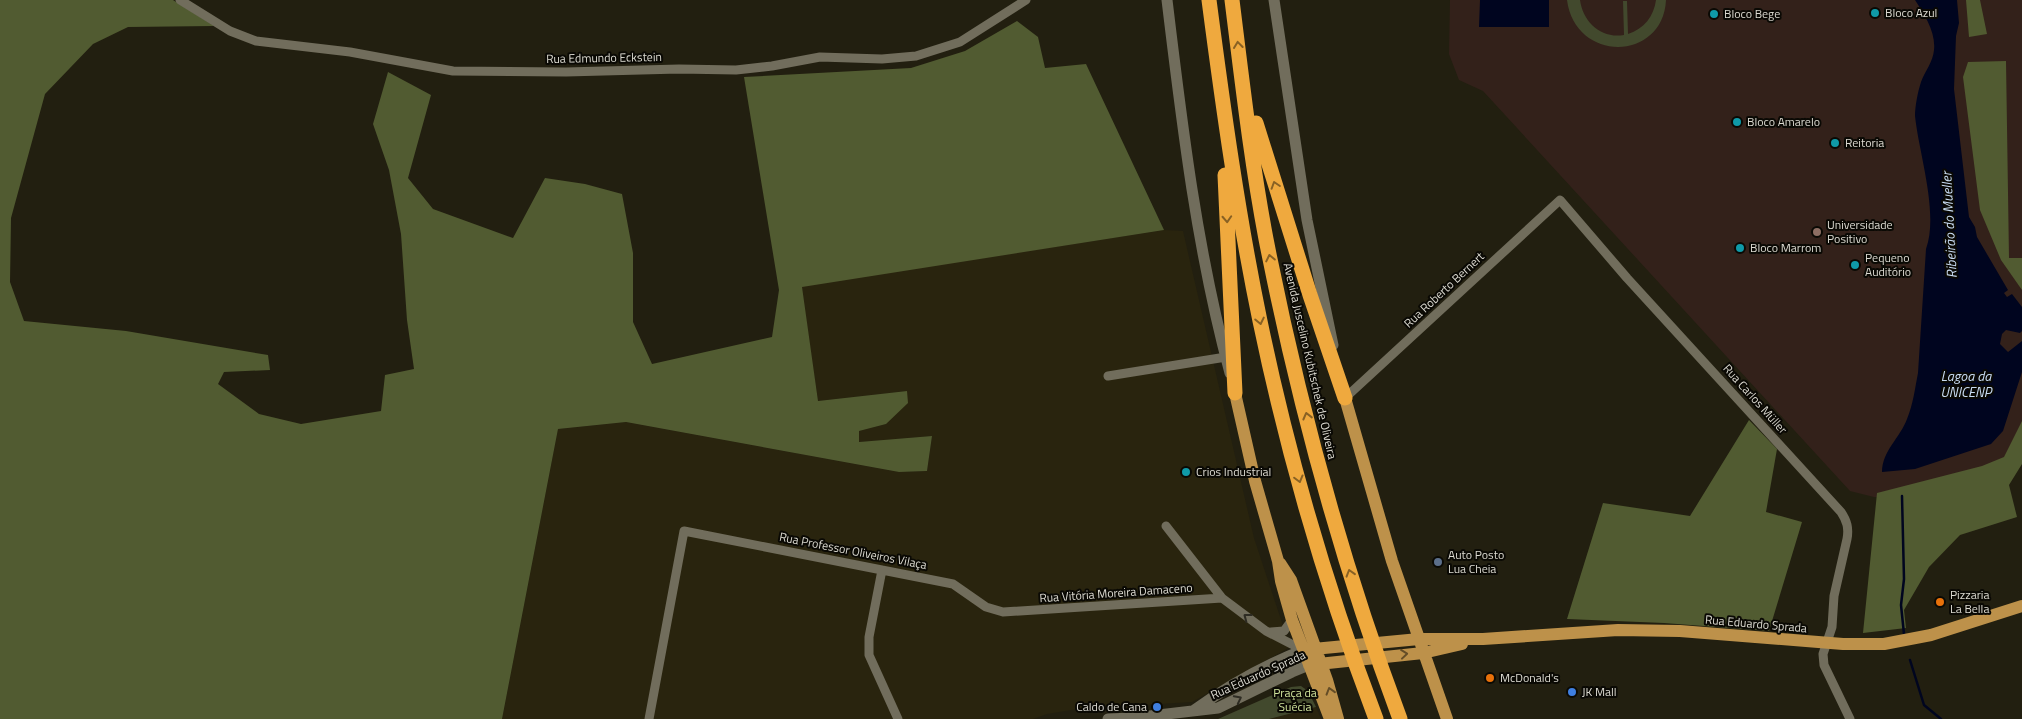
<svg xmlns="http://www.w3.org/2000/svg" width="2022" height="719" viewBox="0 0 2022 719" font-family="'Titillium Web',sans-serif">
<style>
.built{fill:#29240e}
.education{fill:#33211a}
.green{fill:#42492d}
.forest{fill:#515b31}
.water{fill:#00051f}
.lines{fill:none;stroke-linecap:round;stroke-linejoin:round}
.stream{stroke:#00051f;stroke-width:2.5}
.street{stroke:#716d5c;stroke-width:9}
.secondary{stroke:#716d5c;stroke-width:11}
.primary{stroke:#bd914a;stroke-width:12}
.highway{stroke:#efa93e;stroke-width:15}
.oneway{stroke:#886124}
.oneway2{stroke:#2e2c23}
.oneway3{stroke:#644d27}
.culture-dot{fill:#0f9aa8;stroke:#0a0904;stroke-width:2}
.education-dot{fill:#8d6e63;stroke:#0a0904;stroke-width:2}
.service-dot{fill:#5c6f8a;stroke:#0a0904;stroke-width:2}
.food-dot{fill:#e8710a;stroke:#0a0904;stroke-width:2}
.shop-dot{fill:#3f7fe0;stroke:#0a0904;stroke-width:2}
.labels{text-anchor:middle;stroke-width:4;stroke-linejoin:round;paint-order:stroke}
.poi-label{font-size:12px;fill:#dddbd2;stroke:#0a0904;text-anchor:start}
.street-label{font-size:12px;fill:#dddbd2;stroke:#0a0904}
.park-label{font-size:12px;fill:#d1e49d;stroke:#0a0904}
.water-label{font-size:14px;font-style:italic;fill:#c9dcf3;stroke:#0a0904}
</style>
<rect width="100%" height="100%" fill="#221f10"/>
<path class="built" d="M1164 230 1183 231 1254 538 1290 647 1192 702 1077 709 1047 714 1033 719H502L558 429 626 422 899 472 927 471 932 436 859 442 858 431 886 424 907 391 818 401 801 286Z
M1316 707 1321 719H1269Z"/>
<path class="education" d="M1450 0H2022V436L2008 460 1893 497H1874L1850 491 1483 91 1459 80 1449 54Z"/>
<path class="green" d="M1567 0H1580C1583 22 1601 39 1624 35L1623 1H1627L1628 34C1644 29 1654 16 1656 0H1666C1663 62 1575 63 1567 0Z
M1301 686 1308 691 1316 707 1269 719H1218L1291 687Z"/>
<path class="forest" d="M0 0H173L214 26 128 27 93 44 45 94 11 218 10 282 24 321 126 331 268 355 270 370 224 372 218 384 259 414 301 424 381 411 385 375 414 369 407 320 401 234 389 170 373 124 388 72 431 95 408 178 433 209 513 238 545 178 585 184 622 194 633 253V322L652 364 772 337 779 290 744 77 911 68 965 51 1017 21 1038 37 1045 68 1086 64 1164 230 802 287 818 401 907 391 908 403 886 424 859 431V442L932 436 927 471 899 472 626 422 558 429 502 719H0Z
M1966 0H1980L1987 34 1969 37Z
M2006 61 2009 258H2022V290L2001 260 1980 210 1963 77 1968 62Z
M1749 420 1777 449 1766 512 1802 522 1769 631 1664 623 1567 619 1603 503 1690 516Z
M2022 421V464L2009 485 2017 517 1960 535 1929 567 1904 610 1906 628 1863 633 1877 493 1982 466 2004 457Z"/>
<path class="water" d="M1480 0H1549V27H1479Z
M1915 0H1957L1959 23 1956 36 1954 89 1969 217 1975 227 1977 237 2008 290 2004 293 2007 297 2012 294 2022 307V331L2020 333 2006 330 2002 334 2000 344 2008 352 2022 341V372L2003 431 1991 444 1915 469 1882 472C1882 451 1900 438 1907 419 1913 405 1915 388 1918 373L1926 249C1939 213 1919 154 1915 116 1915 106 1918 91 1921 82 1925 71 1933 62 1934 50 1936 32 1924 14 1915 0Z"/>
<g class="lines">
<path class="stream" d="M1902 496 1904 579 1901 605 1904 634
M1910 660 1924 705 1941 719"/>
<path class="street" d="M180 0 230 31 256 41 350 52 453 71 566 72 679 69 736 70 772 66 820 57 882 59 916 56 960 42 1026 0
M1108 376 1226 357
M1345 398 1560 200 1627 278 1841 512C1847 521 1849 528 1847 539L1834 596 1832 627 1823 654 1824 665 1850 719
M1166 526 1222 598 1266 631 1303 650
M882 570 869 637V655L898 719
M1271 632 1284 631 1292 620
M649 719 684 531 953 584 986 607 1003 612 1222 598"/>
<path class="secondary" d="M1167 0C1182 125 1197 251 1230 373
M1274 0 1307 220 1333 345
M1193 711C1226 687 1265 665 1303 650
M1108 719 1133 718 1218 708 1292 672 1309 665"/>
<path class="primary" d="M1235 393 1255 481 1278 561 1281 581 1292 620 1330 719
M1345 398 1392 561 1447 719
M1280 563 1291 580 1327 680 1338 719
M1303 650 1419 639H1483L1618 630 1680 631 1843 644H1884L1931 635 2022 606
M1309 665 1423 653 1462 644"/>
<path class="highway" d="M1209 0C1223 107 1238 215 1260 321 1288 456 1327 590 1376 719
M1232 0C1242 80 1251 160 1266 239 1298 402 1342 564 1400 719
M1256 123 1310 295 1345 398
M1225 175 1235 393"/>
</g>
<defs><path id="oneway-chevron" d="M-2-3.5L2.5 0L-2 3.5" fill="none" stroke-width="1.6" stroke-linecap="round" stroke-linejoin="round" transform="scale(1.25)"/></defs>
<g class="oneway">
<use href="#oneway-chevron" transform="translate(1238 45) rotate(-97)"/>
<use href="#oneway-chevron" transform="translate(1275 185) rotate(-108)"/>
<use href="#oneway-chevron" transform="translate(1227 219) rotate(87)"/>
<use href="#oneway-chevron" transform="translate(1270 258) rotate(-102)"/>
<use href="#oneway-chevron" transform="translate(1260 321) rotate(78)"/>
<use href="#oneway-chevron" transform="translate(1307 416) rotate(-104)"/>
<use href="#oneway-chevron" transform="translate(1299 479) rotate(75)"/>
<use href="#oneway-chevron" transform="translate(1350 573) rotate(-107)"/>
</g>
<g class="oneway2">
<use href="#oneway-chevron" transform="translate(1247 617) rotate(-143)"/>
<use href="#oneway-chevron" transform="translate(1238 699) rotate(-27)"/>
</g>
<g class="oneway3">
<use href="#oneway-chevron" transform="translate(1404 654) rotate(-6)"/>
<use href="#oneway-chevron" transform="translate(1330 691) rotate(-107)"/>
</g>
<g class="culture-dot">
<circle cx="1875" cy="13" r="5"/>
<circle cx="1714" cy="14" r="5"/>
<circle cx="1737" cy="122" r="5"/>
<circle cx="1835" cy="143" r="5"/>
<circle cx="1740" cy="248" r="5"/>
<circle cx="1855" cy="265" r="5"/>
<circle cx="1186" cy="472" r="5"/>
</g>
<circle class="education-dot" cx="1817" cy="232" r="5"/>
<circle class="service-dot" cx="1438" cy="562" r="5"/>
<g class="food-dot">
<circle cx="1940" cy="602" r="5"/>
<circle cx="1490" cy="678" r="5"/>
</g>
<g class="shop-dot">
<circle cx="1572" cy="692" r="5"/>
<circle cx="1157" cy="707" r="5"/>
</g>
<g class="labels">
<g class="poi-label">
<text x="1885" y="17">Bloco Azul</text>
<text x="1724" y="18">Bloco Bege</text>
<text x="1747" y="126">Bloco Amarelo</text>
<text x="1845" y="147">Reitoria</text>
<text x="1827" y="229">Universidade<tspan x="1827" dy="14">Positivo</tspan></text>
<text x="1750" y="252">Bloco Marrom</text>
<text x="1865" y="262">Pequeno<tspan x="1865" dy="14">Auditório</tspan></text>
<text x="1196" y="476">Crios Industrial</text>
<text x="1448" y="559">Auto Posto<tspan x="1448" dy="14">Lua Cheia</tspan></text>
<text x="1950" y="599">Pizzaria<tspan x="1950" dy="14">La Bella</tspan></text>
<text x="1500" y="682">McDonald's</text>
<text x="1582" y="696">JK Mall</text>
<text x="1147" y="711" text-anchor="end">Caldo de Cana</text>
</g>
<g class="street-label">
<text transform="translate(604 58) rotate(-1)" y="4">Rua Edmundo Eckstein</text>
<text transform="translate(1444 290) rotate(-43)" y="4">Rua Roberto Bernert</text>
<text transform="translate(1310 361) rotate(77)" y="4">Avenida Juscelino Kubitschek de Oliveira</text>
<text transform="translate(1755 399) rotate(48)" y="4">Rua Carlos Müller</text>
<text transform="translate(853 551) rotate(11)" y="4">Rua Professor Oliveiros Vilaça</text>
<text transform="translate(1116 593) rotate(-4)" y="4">Rua Vitória Moreira Damaceno</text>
<text transform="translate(1756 624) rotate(5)" y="4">Rua Eduardo Sprada</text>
<text transform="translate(1258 675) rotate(-24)" y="4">Rua Eduardo Sprada</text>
</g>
<g class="park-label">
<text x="1295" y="697">Praça da<tspan x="1295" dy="14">Suécia</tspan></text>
</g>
<g class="water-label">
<text transform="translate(1949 225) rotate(-93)" y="5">Ribeirão do Mueller</text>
<text x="1966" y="381">Lagoa da<tspan x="1966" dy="16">UNICENP</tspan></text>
</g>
</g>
</svg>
